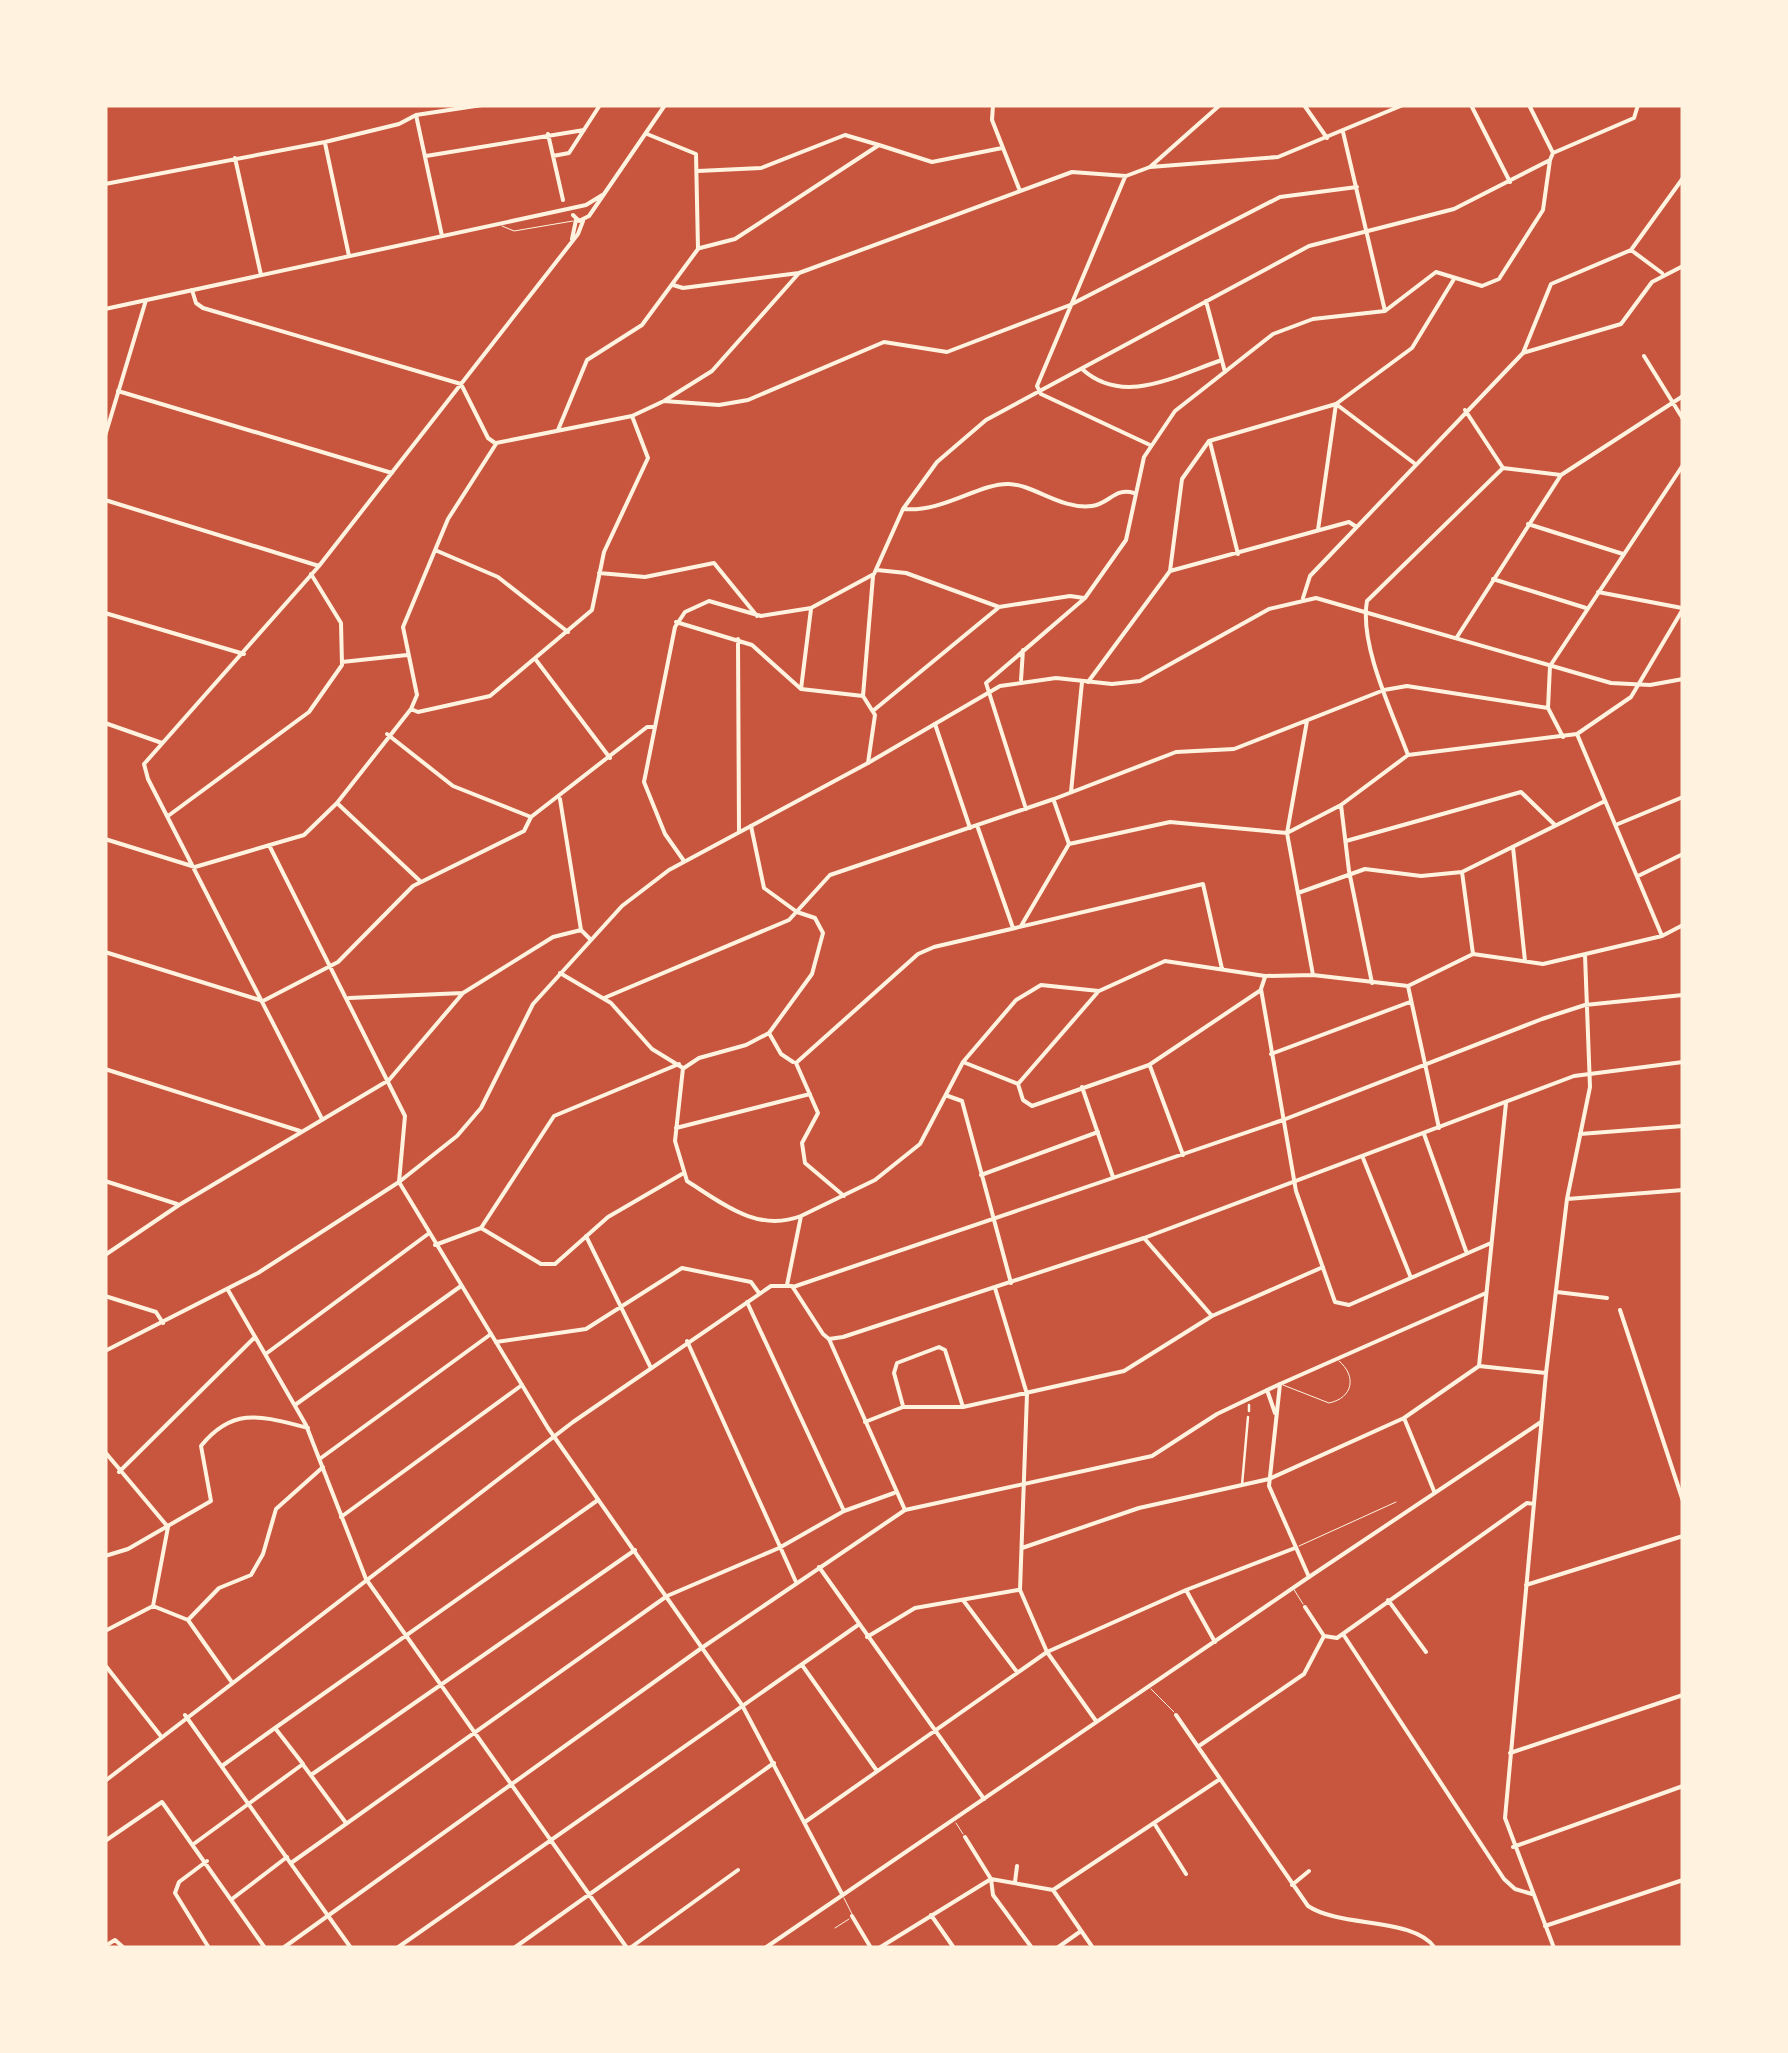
<svg xmlns="http://www.w3.org/2000/svg" width="1788" height="2053" viewBox="0 0 1788 2053" font-family="'Public Sans',sans-serif">
<style>
.lines{fill:none;stroke-linecap:round;stroke-linejoin:round}
.service{stroke:#fff3e0;stroke-width:1}
.pedestrian{stroke:#fff3e0;stroke-width:2.5}
.minor{stroke:#fff3e0;stroke-width:4}
.tertiary{stroke:#fff3e0;stroke-width:4}
</style>
<rect width="100%" height="100%" fill="#c8553d"/>
<g class="lines">
<path class="service" d="M502 226 514 231 573 221
M1283 1385 1329 1403C1353 1398 1357 1376 1339 1361
M1299 1546 1396 1502
M1293 1588 1303 1604
M1151 1689 1174 1712
M956 1823 963 1834
M844 1898 852 1914
M835 1928 849 1919"/>
<path class="pedestrian" d="M1249 1411V1405
M1242 1485 1248 1417"/>
<path class="minor" d="M993 105 992 120 1020 191
M1304 105 1327 138
M1471 105 1510 182
M1529 105 1553 153
M416 115 442 236
M1343 132 1385 311
M548 134 563 200
M325 143 349 256
M426 156 584 130
M553 156 569 153 600 105
M235 158 261 275
M1150 167 1220 105
M698 171 761 168 845 135 879 145
M105 184 325 142 399 124 416 115 482 105
M572 239 576 220
M700 248 735 239 879 145 932 162 1002 148
M1631 250 1662 273
M673 285 683 288 799 273
M192 290 196 303 203 308 461 384 488 438 495 443
M1206 301 1225 372
M1523 353 1621 324 1652 282 1683 266
M1644 356 1683 419
M1082 369C1123 406 1173 377 1219 361
M118 391 392 473
M1041 394 1037 386 1125 177
M1041 394 1150 445
M664 401 719 405 748 400 884 342 947 352 1070 305 1280 197 1357 187
M1465 410 1503 468
M558 430 587 360 642 325 698 249 696 154 647 134
M1210 442 1238 554
M496 443 632 416 664 401 712 371 799 273 1072 172 1126 176 1150 167 1278 157 1403 105
M1503 468 1561 475
M105 500 319 566
M903 509C943 513 979 483 1009 484 1035 485 1061 510 1092 506 1109 504 1115 487 1134 493
M1528 524 1623 554
M1318 530 1336 404 1414 463
M435 550 498 577 568 632
M877 570 906 573 999 607 1070 596 1084 598
M1170 571 1349 522 1355 526
M599 573 645 577 714 563 757 616
M1493 579 1586 608
M1598 592 1682 608
M1303 598 1310 576 1523 353 1551 284 1631 250 1683 178
M105 613 244 654
M676 622 752 645 801 689 863 696 875 715 868 763
M1457 637 1561 475 1683 396
M738 639 739 832
M536 660 610 758
M342 662 407 655
M1021 680 1023 650
M1088 682 1170 571 1182 479 1209 441 1336 404 1412 348 1454 279
M801 689 811 609
M863 696 873 576
M411 709 418 712 490 696 592 610 604 552 648 458 632 416
M874 710 998 608
M1307 721 1287 833 1313 975
M105 723 162 743
M935 724 970 828
M387 734 453 786 531 817
M1577 734 1662 936
M1563 737 1548 708 1550 666 1683 465
M1408 755C1393 714 1359 645 1367 601L1503 468
M1071 792 1082 682
M560 799 581 930 590 939
M337 803 420 881
M1341 805 1349 871 1372 983
M1026 809 986 683 1085 598 1126 540 1144 457 1175 411 1273 334 1313 319 1385 311 1436 272 1482 286 1499 279 1543 210 1550 160
M168 816 309 712 342 665 341 623 311 574
M1618 824 1683 797
M978 828 1013 928
M105 839 195 867 304 835 337 803 411 709 417 695 403 627 448 519 496 444
M1346 841 1521 792 1555 825
M1069 844 1170 822 1287 833 1341 805 1408 755 1577 734 1631 697 1683 609
M269 845 405 1116 399 1182
M1513 847 1525 961
M684 861 665 834 644 782 675 627 685 612 709 601 761 616 811 608 874 574 903 509 937 462 986 420 1309 246 1454 209 1550 160 1553 153 1634 118 1638 105
M1462 872 1473 954
M1638 876 1683 854
M1298 893 1365 869 1421 876 1462 872 1605 801
M1021 926 1069 844 1054 801
M105 952 263 1001 338 962 413 886 524 831 531 817 647 727H654
M560 973 611 1003 652 1049 683 1068 675 1141 687 1181C722 1203 757 1233 801 1216
M1265 977 1261 989 1296 1191 1335 1302 1349 1305 1491 1243
M1408 986 1439 1128
M349 998 463 993
M604 998 789 920 830 875 1054 799 1176 752 1234 749 1384 690 1407 686 1548 708
M769 1033 781 1054 793 1062
M1271 1054 1410 1002
M963 1062 1018 1084 1023 1100 1032 1106 1149 1065 1261 990
M796 1063 918 954 934 947 1203 884 1222 969
M796 1063 818 1113 802 1143 805 1163 844 1196
M1150 1066 1183 1155
M684 1068 699 1058 746 1045 769 1033 812 974 823 933 815 918 797 912 764 888 751 826
M105 1069 300 1131
M1018 1084 1097 993
M1082 1087 1113 1177
M948 1096 962 1101 1011 1283
M322 1119 148 779 144 764 319 566 578 234 583 221
M676 1128 810 1094
M1424 1134 1466 1251
M1580 1134 1683 1126
M1363 1158 1411 1278
M981 1175 1098 1132
M105 1181 177 1204
M1567 1199 1683 1190
M481 1228 541 1264H555L608 1217 682 1174
M586 1236 650 1366
M1144 1238 1212 1316
M435 1245 481 1228 554 1116 679 1064
M105 1255 179 1205 389 1080 463 993 553 937 581 930
M787 1285 801 1216 875 1180 920 1144 963 1062 1016 1000 1041 985 1099 991 1165 961 1265 976 1313 975 1408 986 1473 954 1543 964 1662 936 1683 925
M793 1287 1283 1120 1542 1019 1585 1005 1683 995
M995 1288 1027 1394 1020 1590 1047 1652 1096 1721
M228 1290 306 1425 366 1579 627 1948
M1557 1292 1607 1298
M105 1296 156 1312 163 1323
M747 1302 844 1511
M1620 1310 1683 1501
M829 1339 905 1510
M687 1341 796 1582
M496 1342 586 1329 682 1268 751 1282 759 1293
M267 1353 428 1234
M1479 1366 1506 1103
M1479 1366 1546 1373
M1280 1384 1486 1293
M295 1405 461 1286
M903 1406 894 1373 897 1363 939 1347 945 1350 963 1407
M1404 1418 1434 1491
M865 1422 903 1407H963L1124 1371 1212 1316 1323 1267
M105 1452 168 1527
M321 1458 491 1334
M119 1472 254 1338
M341 1517 522 1385
M1022 1548 1139 1508 1269 1479 1404 1418 1479 1366
M105 1556 128 1549 211 1501 201 1446C234 1405 264 1417 308 1428
M819 1567 984 1799
M1309 1577 1541 1422
M1526 1585 1683 1536
M1186 1590 1215 1642
M963 1600 1017 1672
M1388 1600 1426 1652
M153 1606 188 1620 231 1681
M153 1606 168 1527
M1305 1607 1324 1636 1337 1638 1527 1503 1534 1504
M188 1620 219 1588 251 1575 263 1554 276 1509 323 1467
M105 1631 153 1606
M1343 1634 1504 1879 1515 1889 1532 1894
M867 1637 915 1608 1018 1590
M802 1665 877 1771
M1176 1715 1308 1906C1341 1928 1414 1917 1435 1948
M275 1728 598 1500
M1199 1746 1304 1674 1324 1636
M1510 1753 1683 1695
M304 1766 346 1823
M311 1775 635 1550
M805 1822 1047 1652 1186 1590 1295 1548
M1154 1823 1186 1874
M965 1837 991 1879 993 1895 1032 1948
M105 1841 162 1802 265 1948
M195 1843 303 1764 275 1728 222 1766
M1513 1847 1683 1786
M207 1861 179 1882 175 1893 209 1948
M291 1863 667 1596 779 1548 844 1511 894 1493
M1015 1882 1017 1866
M1292 1885 1309 1871
M1053 1890 1220 1779
M232 1899 287 1857
M931 1915 954 1948
M852 1916 871 1948
M1545 1926 1683 1880
M105 1946 115 1940 124 1948
M283 1948 703 1647
M397 1948 858 1625
M514 1948 774 1763
M630 1948 738 1870
M879 1948 991 1879 1053 1890 1093 1948
M1057 1948 1081 1931
M1554 1948 1505 1818 1546 1373 1567 1199 1590 1087 1585 955"/>
<path class="tertiary" d="M573 215 579 221 589 216 665 105
M105 309 586 205 604 194
M105 436 146 300
M399 1182 548 1428 742 1705 842 1894
M105 1351 258 1273 399 1182 457 1136 481 1108 533 1004 622 906 669 870 868 763 1000 686 1056 678 1112 684 1140 681 1269 609 1316 598 1611 683 1650 685 1683 679
M1267 1390 1275 1413
M703 1647 905 1510 1152 1456 1217 1414 1280 1384 1269 1486 1309 1577 765 1948
M105 1665 160 1735
M185 1715 351 1948
M105 1781 573 1422 771 1286H792L823 1334 829 1339 843 1337 1144 1238 1574 1076 1683 1062"/>
</g>
<rect width="1788" height="2053" fill="none" stroke="#fff3e0" stroke-width="215"/>
</svg>
